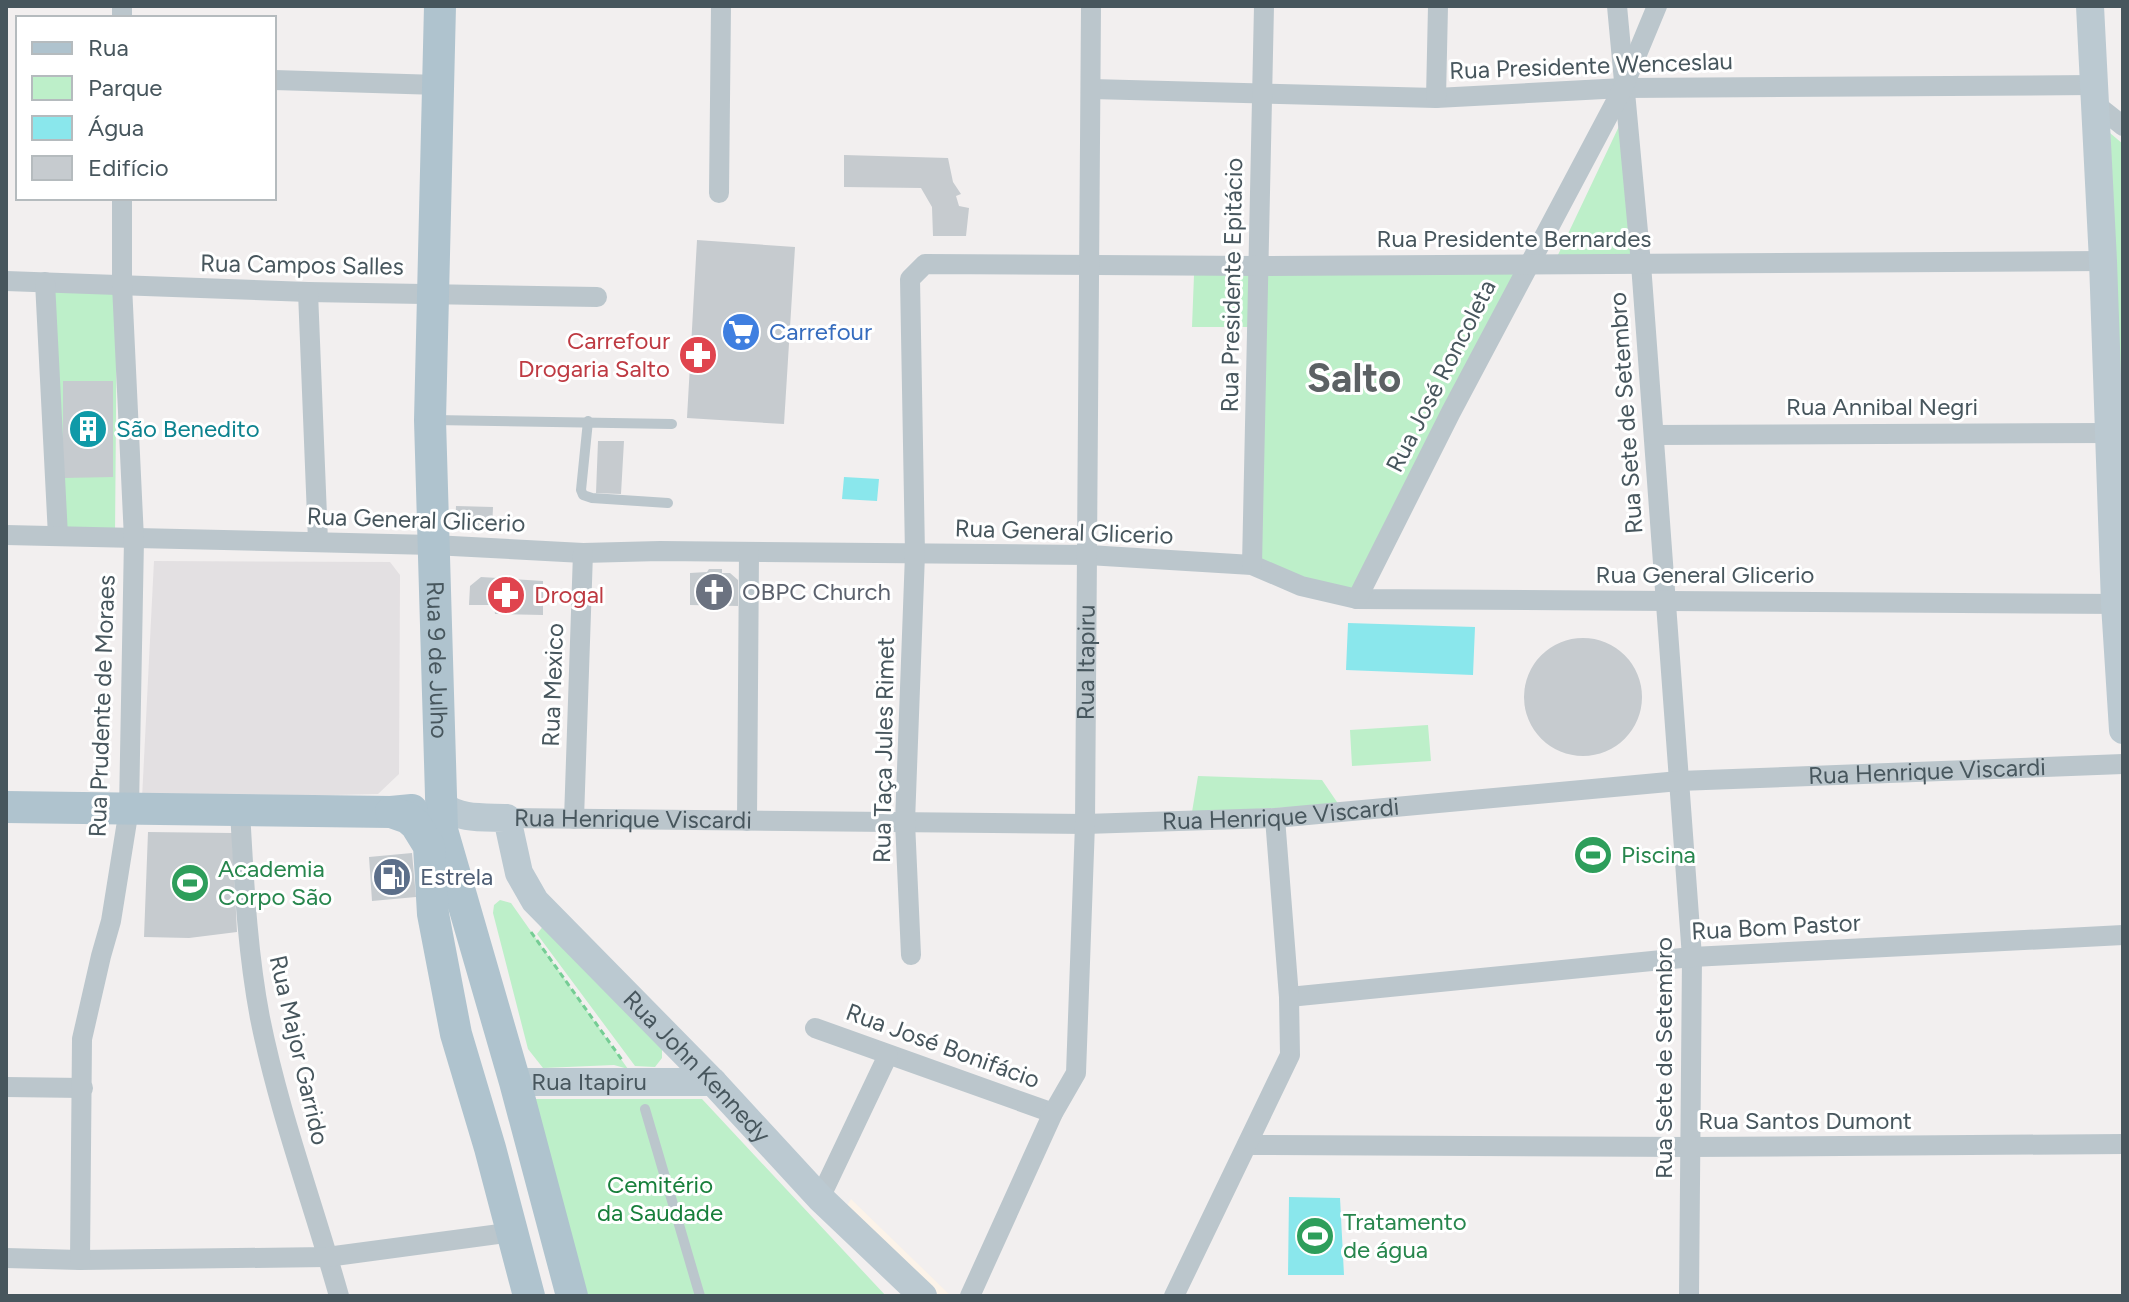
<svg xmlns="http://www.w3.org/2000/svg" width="2129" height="1302" viewBox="0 0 2129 1302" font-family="Figtree,sans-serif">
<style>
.commercial{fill:#fcf3e9}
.education{fill:#e3e0e2}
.green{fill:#bdefc9}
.water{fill:#8ae7ec}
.building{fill:#c6cbcf}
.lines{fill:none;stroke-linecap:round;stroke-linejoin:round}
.path{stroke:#75cd94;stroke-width:3;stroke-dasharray:6 4;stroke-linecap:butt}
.lane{stroke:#bbc6cc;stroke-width:10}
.street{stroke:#bbc6cc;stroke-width:20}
.secondary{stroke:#bbc9d1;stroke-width:28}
.primary{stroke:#afc3ce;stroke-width:32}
.labels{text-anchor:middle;stroke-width:6;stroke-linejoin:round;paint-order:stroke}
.street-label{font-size:24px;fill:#47565d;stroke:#fff}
.shop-label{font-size:24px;fill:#366cbe;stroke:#fff;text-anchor:start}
.health-label{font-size:24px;fill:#be3a42;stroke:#fff;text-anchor:end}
.culture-label{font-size:24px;fill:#0d838f;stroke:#fff;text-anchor:start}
.worship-label{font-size:24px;fill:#5b616d;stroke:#fff;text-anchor:start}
.leisure-label{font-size:24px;fill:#27864d;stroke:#fff;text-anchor:start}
.service-label{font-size:24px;fill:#4e5e75;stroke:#fff;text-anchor:start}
.park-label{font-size:24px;fill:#177f3b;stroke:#fff}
.town-label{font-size:40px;font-weight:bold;fill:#5c6164;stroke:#fff}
</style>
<rect width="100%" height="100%" fill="#f2efef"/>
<path class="commercial" d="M851 1199 951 1296H912L837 1222Z"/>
<path class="education" d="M154 561 390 562 400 575 399 774 378 794 142 799Z"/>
<path class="green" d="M1621 122 1635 258 1557 257Z
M2110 133 2123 144V446Z
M1525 265 1353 597 1253 563 1260 269Z
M1194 275H1252L1251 327H1192Z
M52 289 117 291 115 536H58Z
M1428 725 1431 761 1352 766 1350 730Z
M1198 776 1322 780 1339 805 1192 812Z
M500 900 511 903 628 1069 614 1065 543 1068 528 1049 493 913 494 905Z
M544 925 662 1048V1058L655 1067 635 1066 537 934Z
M531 1099H702L886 1296H585Z"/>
<path class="water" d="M844 477 879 479 877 501 842 499Z
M1348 623 1475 627 1473 675 1346 670Z
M1289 1197 1340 1198 1344 1275H1288Z"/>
<path class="building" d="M844 155 948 158 953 182 961 194 956 196 959 206 969 208 966 236H933L932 207 921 188 844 187Z
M697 240 795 247 784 424 687 418Z
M63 381H113V477L63 478Z
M598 441H624L621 494 596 493Z
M456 506 493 507 492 531 455 530Z
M709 569H722V573H730L738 580V606L690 605V573L707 572Z
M481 577 543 581V615L495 614 494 605H469L470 586Z
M1524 697a59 59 0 1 1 118 0a59 59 0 1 1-118 0Z
M148 832 232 833 237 932 189 938 144 937Z
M412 853 416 897 372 901 369 857Z"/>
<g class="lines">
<path class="path" d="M531 932 622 1060"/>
<path class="lane" d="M434 420 672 424
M588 421 581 490 583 495 592 498 668 503
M645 1109 700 1296"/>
<g class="street">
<path d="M122 6V18"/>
<path d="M1617 6 1641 264 1692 957 1689 1296"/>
<path d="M274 80 439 85"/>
<path d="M1091 89 1436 98 1623 88 2093 85"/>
<path d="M1436 98 1438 6"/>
<path d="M2094 103 2123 126"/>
<path d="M719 193 721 6"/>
<path d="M6 281 308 292 597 297"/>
<path d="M45 282 58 536"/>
<path d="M308 292 318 541"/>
<path d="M1654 435 2110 433"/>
<path d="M6 535 433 545 583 553 660 551 1088 555 1252 565 1301 586 1357 599 2123 604"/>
<path d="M1252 565 1264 6"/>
<path d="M1357 599 1451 412 1623 88 1657 6"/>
<path d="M240 811C244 880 247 950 260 1018 279 1113 313 1203 339 1296"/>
<path id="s1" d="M507 818 1085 824 1275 818 1679 781 2123 764"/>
<path d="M574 819 583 553"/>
<path d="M747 821 749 553"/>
<path d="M911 955 905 822 915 554 910 279 925 264 1258 266 2103 261"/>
<path d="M1289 997 1692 957 2123 935"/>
<path d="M815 1028 1053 1113"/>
<path d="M6 1087 83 1088"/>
<path d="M1247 1145 1690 1147 2123 1144"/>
<path d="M820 1198 888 1055"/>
<path d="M6 1258 80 1260 327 1257 514 1232"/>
<path d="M80 1260 82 1039 101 956 111 921 129 809 134 539 122 285V198"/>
<path id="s2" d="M970 1296 1053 1113 1076 1073 1085 824 1091 6"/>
<path d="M1174 1296 1290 1055 1289 997 1275 818"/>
</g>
<g class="secondary">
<path d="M2090 6 2103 261 2115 604 2123 730"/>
<path id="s3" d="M442 805C460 820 484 817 507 818L519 873 535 901 713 1082 820 1198 923 1296"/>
<path id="s4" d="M515 1082H713"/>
</g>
<g class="primary">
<path id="s5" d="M440 6 430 420 442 830 515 1082 572 1296"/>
<path d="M6 807 391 812 412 810"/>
<path d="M391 812 408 818 416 825 429 846 433 914 456 1034 490 1148 529 1296"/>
</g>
</g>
<defs>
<symbol id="supermarket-disc" viewBox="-11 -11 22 22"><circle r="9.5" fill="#3f7fe0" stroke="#fff"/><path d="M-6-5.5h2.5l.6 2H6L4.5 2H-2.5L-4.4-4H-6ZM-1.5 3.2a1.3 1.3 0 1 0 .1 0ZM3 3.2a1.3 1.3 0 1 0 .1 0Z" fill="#fff"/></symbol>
<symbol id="pharmacy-disc" viewBox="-11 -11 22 22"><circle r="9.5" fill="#e0444e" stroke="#fff"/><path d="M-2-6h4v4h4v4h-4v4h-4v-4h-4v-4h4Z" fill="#fff"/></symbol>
<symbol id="building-disc" viewBox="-11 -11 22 22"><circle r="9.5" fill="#0f9aa8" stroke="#fff"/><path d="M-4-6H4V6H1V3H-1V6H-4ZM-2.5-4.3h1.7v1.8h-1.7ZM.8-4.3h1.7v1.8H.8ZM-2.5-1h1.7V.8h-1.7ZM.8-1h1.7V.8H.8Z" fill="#fff"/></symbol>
<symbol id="church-disc" viewBox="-11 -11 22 22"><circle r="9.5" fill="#6b7280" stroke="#fff"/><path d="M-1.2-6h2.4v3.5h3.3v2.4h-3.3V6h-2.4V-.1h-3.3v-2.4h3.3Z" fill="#fff"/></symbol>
<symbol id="stadium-disc" viewBox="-11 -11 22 22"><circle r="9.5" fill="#2e9e5b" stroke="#fff"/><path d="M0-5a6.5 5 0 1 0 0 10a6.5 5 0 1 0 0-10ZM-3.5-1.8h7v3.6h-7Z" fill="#fff"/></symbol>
<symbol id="fuel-disc" viewBox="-11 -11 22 22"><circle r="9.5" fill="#5c6f8a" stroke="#fff"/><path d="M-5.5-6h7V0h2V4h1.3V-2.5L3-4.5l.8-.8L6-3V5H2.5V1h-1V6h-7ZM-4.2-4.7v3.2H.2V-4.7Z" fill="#fff"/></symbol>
</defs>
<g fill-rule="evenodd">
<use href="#supermarket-disc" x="719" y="310" width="44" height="44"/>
<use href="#pharmacy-disc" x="676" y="333" width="44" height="44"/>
<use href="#building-disc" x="66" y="407" width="44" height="44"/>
<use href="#church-disc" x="692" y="570" width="44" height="44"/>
<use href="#pharmacy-disc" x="484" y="573" width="44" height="44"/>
<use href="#stadium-disc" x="1571" y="833" width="44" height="44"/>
<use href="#fuel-disc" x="370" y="855" width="44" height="44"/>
<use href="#stadium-disc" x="168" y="861" width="44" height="44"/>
<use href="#stadium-disc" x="1293" y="1214" width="44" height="44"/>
</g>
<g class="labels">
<g class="street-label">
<text transform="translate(1591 66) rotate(-2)" y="8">Rua Presidente Wenceslau</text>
<text x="1514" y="247">Rua Presidente Bernardes</text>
<text transform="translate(302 265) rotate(1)" y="8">Rua Campos Salles</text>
<text transform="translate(1232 285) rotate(-89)" y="8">Rua Presidente Epitácio</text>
<text transform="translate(1441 376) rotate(-63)" y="8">Rua José Roncoleta</text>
<text x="1882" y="415">Rua Annibal Negri</text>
<text transform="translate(1626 413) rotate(-94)" y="8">Rua Sete de Setembro</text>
<text transform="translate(416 520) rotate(2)" y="8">Rua General Glicerio</text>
<text transform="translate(1064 532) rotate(2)" y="8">Rua General Glicerio</text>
<text x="1705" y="583">Rua General Glicerio</text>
<text dy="8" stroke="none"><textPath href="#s5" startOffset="654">Rua 9 de Julho</textPath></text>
<text dy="8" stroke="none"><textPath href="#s2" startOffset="658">Rua Itapiru</textPath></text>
<text transform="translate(553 685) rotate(-88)" y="8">Rua Mexico</text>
<text transform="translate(102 706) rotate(-88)" y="8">Rua Prudente de Moraes</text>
<text transform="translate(884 750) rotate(-89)" y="8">Rua Taça Jules Rimet</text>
<text dy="8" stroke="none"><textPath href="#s1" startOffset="1422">Rua Henrique Viscardi</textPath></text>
<text dy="8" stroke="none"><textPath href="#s1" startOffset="774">Rua Henrique Viscardi</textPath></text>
<text dy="8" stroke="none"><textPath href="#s1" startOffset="126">Rua Henrique Viscardi</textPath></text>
<text transform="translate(1776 927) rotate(-3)" y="8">Rua Bom Pastor</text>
<text transform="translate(943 1046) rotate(20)" y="8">Rua José Bonifácio</text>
<text transform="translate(299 1050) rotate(77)" y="8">Rua Major Garrido</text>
<text transform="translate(1664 1058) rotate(-90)" y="8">Rua Sete de Setembro</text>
<text dy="8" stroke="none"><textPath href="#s3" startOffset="388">Rua John Kennedy</textPath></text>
<text dy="8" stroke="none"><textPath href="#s4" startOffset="74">Rua Itapiru</textPath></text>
<text x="1805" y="1129">Rua Santos Dumont</text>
</g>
<g class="shop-label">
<text x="769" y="340">Carrefour</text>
</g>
<g class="health-label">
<text x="670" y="349">Carrefour<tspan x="670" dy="28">Drogaria Salto</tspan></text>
<text x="534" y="603" text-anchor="start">Drogal</text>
</g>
<g class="culture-label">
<text x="116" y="437">São Benedito</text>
</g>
<g class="worship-label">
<text x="742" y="600">OBPC Church</text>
</g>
<g class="leisure-label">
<text x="1621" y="863">Piscina</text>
<text x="218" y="877">Academia<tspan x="218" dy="28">Corpo São</tspan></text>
<text x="1343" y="1230">Tratamento<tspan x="1343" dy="28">de água</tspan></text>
</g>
<g class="service-label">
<text x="420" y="885">Estrela</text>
</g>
<g class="park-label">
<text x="660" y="1193">Cemitério<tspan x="660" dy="28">da Saudade</tspan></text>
</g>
<g class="town-label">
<text x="1354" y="392">Salto</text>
</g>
</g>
<rect width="2129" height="1302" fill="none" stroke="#47565d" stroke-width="16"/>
<rect x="16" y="16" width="260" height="184" fill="#ffffff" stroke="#b5bbbe" stroke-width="2"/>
<rect x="32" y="42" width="40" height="12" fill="#afc3ce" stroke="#b5bbbe" stroke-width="2"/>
<text x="88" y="56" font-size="24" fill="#47565d">Rua</text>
<rect x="32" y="76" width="40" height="24" fill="#bdefc9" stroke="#b5bbbe" stroke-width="2"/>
<text x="88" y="96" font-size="24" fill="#47565d">Parque</text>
<rect x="32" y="116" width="40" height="24" fill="#8ae7ec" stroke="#b5bbbe" stroke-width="2"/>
<text x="88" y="136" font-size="24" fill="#47565d">Água</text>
<rect x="32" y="156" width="40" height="24" fill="#c6cbcf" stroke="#b5bbbe" stroke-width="2"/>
<text x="88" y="176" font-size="24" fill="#47565d">Edifício</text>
</svg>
